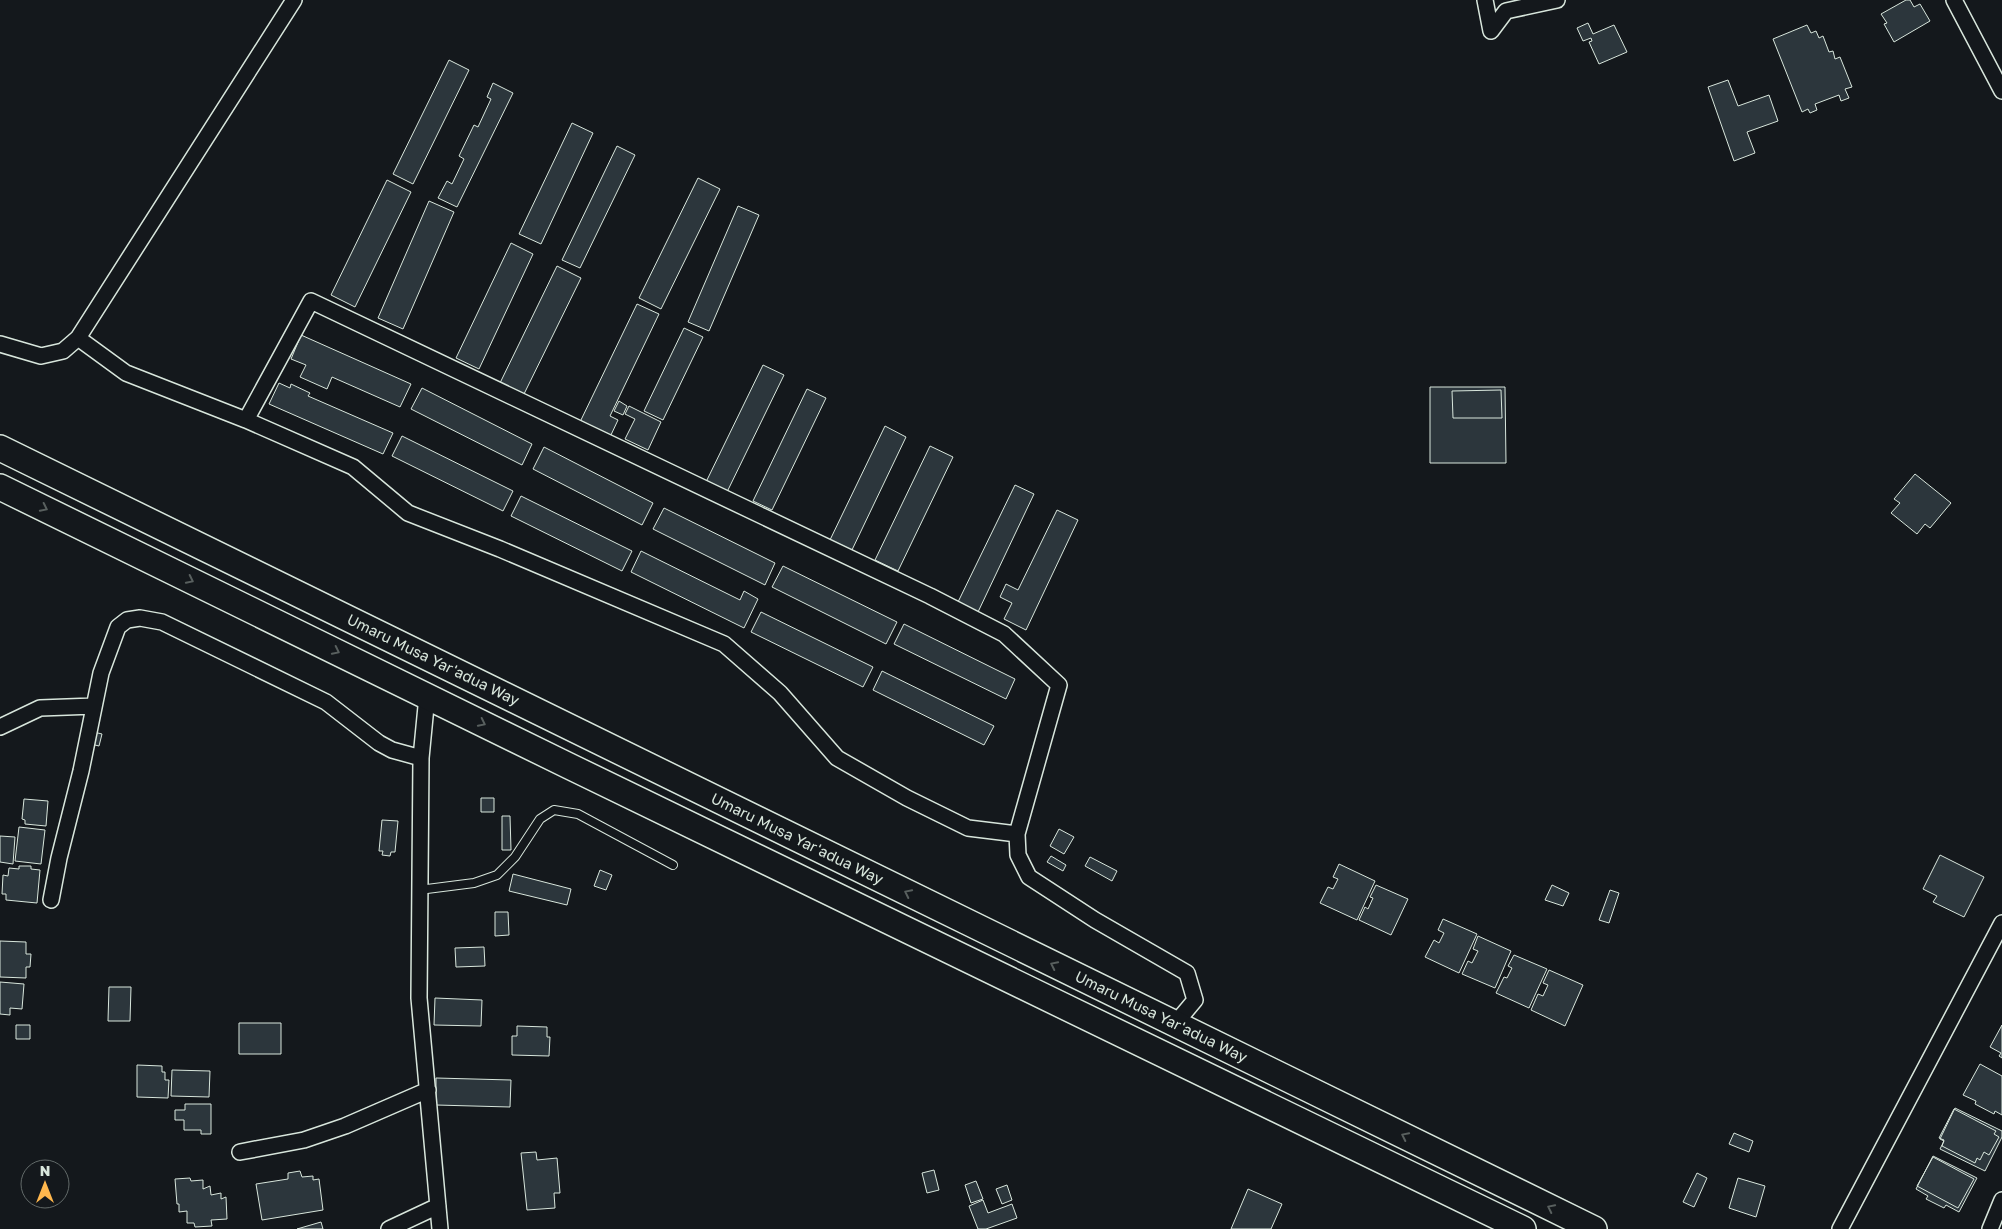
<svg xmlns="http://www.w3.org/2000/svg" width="2002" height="1229" viewBox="0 0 2002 1229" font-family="'Golos Text',sans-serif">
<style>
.building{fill:#2c363c;stroke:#d8e6dc}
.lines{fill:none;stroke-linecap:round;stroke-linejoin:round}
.service-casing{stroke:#d8e6dc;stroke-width:10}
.minor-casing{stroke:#d8e6dc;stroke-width:18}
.primary-casing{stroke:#d8e6dc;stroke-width:28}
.service{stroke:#14181c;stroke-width:8}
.minor{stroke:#14181c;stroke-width:15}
.primary{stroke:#14181c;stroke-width:25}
.oneway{stroke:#59605f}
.labels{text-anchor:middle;stroke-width:4;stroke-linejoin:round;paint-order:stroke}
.street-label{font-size:15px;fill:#d8e6dc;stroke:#14181c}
</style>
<rect width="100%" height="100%" fill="#14181c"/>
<path class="building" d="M1906 0H1910L1914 7 1920 4 1930 21 1894 42 1884 24 1887 23 1881 14Z
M1588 23 1593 34 1614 25 1627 52 1599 64 1589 42 1592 41 1591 38 1583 41 1577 28Z
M1807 25 1811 33 1816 31 1819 38 1823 36 1829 52 1833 51 1835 59 1840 57 1852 87 1845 89 1849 98 1841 101 1839 95 1815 104 1817 110 1810 113 1808 109 1802 112 1773 39Z
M449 60 469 70 413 184 393 174Z
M1728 80 1738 106 1769 95 1778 121 1747 132 1755 153 1734 161 1708 87Z
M493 83 513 93 457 207 438 198 447 181 452 184 464 159 459 156 474 125 478 127 491 99 487 97Z
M572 123 593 133 541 244 519 234Z
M617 146 635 155 580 268 562 260Z
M698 178 720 189 661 309 639 298Z
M387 180 411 192 355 307 331 295Z
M429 201 454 212 403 329 378 318Z
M738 206 759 215 709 331 688 322Z
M511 243 533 254 479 369 456 358Z
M557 266 581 278 524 394 500 383Z
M637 304 659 314 610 416 618 420 610 437 580 422Z
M684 328 703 337 663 420 644 411Z
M301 335 411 384 400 407 332 377 327 389 300 377 306 365 291 359Z
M763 365 784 375 727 492 706 482Z
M279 383 290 388 291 384 310 393 308 396 393 433 383 454 269 404Z
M1430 387H1505L1506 463H1430Z
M422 388 532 444 522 465 411 409Z
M807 389 826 398 772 510 753 501Z
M1501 390 1502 418H1453L1452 391Z
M619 401 627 406 623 415 614 411Z
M629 406 661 422 648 450 625 439 635 419 625 414Z
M885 426 906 437 851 552 829 542Z
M402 436 513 491 503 511 392 456Z
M930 446 953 457 898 571 875 560Z
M544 447 653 503 642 525 533 469Z
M1915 474 1951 503 1930 528 1925 524 1917 534 1891 513 1900 503 1894 499Z
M1015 485 1034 494 978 612 958 602Z
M521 496 632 551 622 571 511 516Z
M664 508 775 563 765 585 653 529Z
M1057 510 1078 520 1026 630 1004 619 1012 603 1000 597 1006 584 1018 590Z
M641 551 740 600 744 591 758 599 744 628 631 572Z
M783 566 897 622 886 644 772 587Z
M761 612 873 667 863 687 751 632Z
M904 624 1015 679 1006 699 894 644Z
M882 671 994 726 984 745 873 690Z
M94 732 102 734 99 746 91 744Z
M481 798H494V812H481Z
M24 799 48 801 46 826 25 824V820L22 819Z
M502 816H510L511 850H502Z
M382 820 398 821 395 852H391L390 856 382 855 383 851H379Z
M19 827 45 830 41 864 15 861Z
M1059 829 1074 837 1064 854 1050 846Z
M0 836 15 837 13 864 0 862Z
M1940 855 1984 877 1964 917 1933 902 1937 896 1923 889Z
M1051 856 1066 865 1063 871 1047 862Z
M1090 857 1117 871 1112 881 1085 866Z
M1339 864 1375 881 1357 920 1320 903 1328 887 1333 889 1338 879 1333 877Z
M19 866H31V869L40 870 37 903 6 900V894H2L3 875 8 876 9 868 19 869Z
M600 870 612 875 606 890 594 886Z
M513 874 571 889 567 905 509 891Z
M1376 885 1408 899 1391 935 1359 920 1365 907 1368 909 1373 898 1370 897Z
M1552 885 1569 893 1563 906 1545 900Z
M1610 890 1619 893 1609 923 1599 920Z
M495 912H508L509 935 495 936Z
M1443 919 1477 934 1459 973 1425 957 1434 940 1439 943 1444 933 1438 930Z
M1478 936 1511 951 1495 988 1462 974 1468 961 1472 963 1478 951 1473 949Z
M0 941 26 942V954H31L30 967H26V978L0 977Z
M484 947 485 966 456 967 455 948Z
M1514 955 1547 969 1529 1008 1496 993 1504 977 1507 978 1512 968 1508 966Z
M1549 970 1583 985 1565 1026 1531 1010 1538 994 1543 996 1548 985 1543 983Z
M0 982 24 984 22 1009 10 1008V1015L0 1014Z
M109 987H131L130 1021H108Z
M435 998 482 1000 481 1026 434 1025Z
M239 1023H281V1054H239Z
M16 1025H30V1039H16Z
M2002 1025V1058L1999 1056 2001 1053 1990 1047Z
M517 1026 547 1027V1037H550L549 1056 512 1055V1036H517Z
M1980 1064 2002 1076V1115L1995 1111 1994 1114 1975 1104 1976 1101 1963 1095Z
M137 1065 162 1066V1072H165V1080H169L168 1098 137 1097Z
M172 1070 210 1071 209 1097 171 1096Z
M436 1078 511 1080 510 1107 436 1105Z
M185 1104H211V1134H201V1130H184V1120H175V1110H185Z
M1955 1108 2002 1131V1137L1985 1171 1940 1149 1944 1141 1940 1139Z
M1954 1109 1996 1131 1994 1134 1999 1137 1989 1155 1984 1152 1980 1160 1977 1158 1975 1163 1942 1146 1944 1140 1939 1138Z
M1734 1133 1753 1141 1749 1152 1729 1144Z
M536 1152 537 1160 557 1158 560 1193H554L555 1208 527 1210 521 1153Z
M1933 1156 1977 1178 1959 1212 1946 1205 1944 1208 1926 1199 1928 1196 1916 1189Z
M1933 1157 1974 1179 1958 1208 1917 1186Z
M934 1170 939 1190 927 1193 922 1173Z
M300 1171 302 1177 313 1176V1180L319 1179 323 1210 262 1220 256 1184 288 1179V1173Z
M1697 1173 1707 1178 1694 1207 1683 1202Z
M190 1178 191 1181 203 1180V1189L210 1186 211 1195 221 1193V1199L226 1197 227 1219 211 1220 212 1226 195 1227 194 1223H187V1211L179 1212V1204H177L175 1179Z
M1738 1178 1765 1186 1756 1217 1729 1208Z
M976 1181 983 1199 971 1203 965 1185Z
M1007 1185 1012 1200 1002 1204 996 1189Z
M1248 1189 1282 1204 1271 1229H1231Z
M983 1200 988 1213 1012 1204 1017 1218 986 1229H978L969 1206Z
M321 1222 323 1229H297Z"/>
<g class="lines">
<defs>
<path id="service" d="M419 890 474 883 497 875 515 857 540 819 554 810 578 814 673 865"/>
<path id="minor" d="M1485 0 1491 31
M1954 0 2002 91
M1491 31 1506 11 1557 0
M78 338 126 373 246 420 353 467 408 513 500 549 724 644 780 693 837 758 907 798 968 828 1017 834
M0 344 41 356 63 351 78 338 294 0
M246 420 311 301 930 596 1004 634 1059 685 1017 834 1018 855 1029 877 1095 920 1187 973 1195 1000 1175 1024
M427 696 421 758 419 998 440 1229
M0 727 40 708 94 706
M51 900 59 858 81 771 101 673 118 627 127 620 140 618 162 622 326 702 379 743 392 750 421 758
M240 1152 304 1140 345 1126 428 1090
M389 1229 438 1206
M1840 1229 2002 923
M1990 1229 2002 1200"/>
<path id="primary" d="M0 448 1594 1229
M0 487 569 766 1523 1229"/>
</defs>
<use href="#service" class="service-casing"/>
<use href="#minor" class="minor-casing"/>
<use href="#primary" class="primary-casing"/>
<use href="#service" class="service"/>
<use href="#minor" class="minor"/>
<use href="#primary" class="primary"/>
</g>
<defs><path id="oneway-chevron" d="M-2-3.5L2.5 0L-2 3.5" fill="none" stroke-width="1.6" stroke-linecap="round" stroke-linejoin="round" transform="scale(1.25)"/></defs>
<g class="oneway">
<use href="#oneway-chevron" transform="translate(44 508) rotate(26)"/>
<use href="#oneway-chevron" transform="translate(190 580) rotate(26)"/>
<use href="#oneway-chevron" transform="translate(336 651) rotate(26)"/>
<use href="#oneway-chevron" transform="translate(482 723) rotate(26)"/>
<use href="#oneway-chevron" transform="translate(908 893) rotate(-154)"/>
<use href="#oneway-chevron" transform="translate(1054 965) rotate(-154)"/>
<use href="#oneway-chevron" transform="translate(1405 1136) rotate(-154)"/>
<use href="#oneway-chevron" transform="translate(1551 1208) rotate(-154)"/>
</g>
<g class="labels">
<g class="street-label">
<text transform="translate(433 660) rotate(26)" y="5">Umaru Musa Yar'adua Way</text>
<text transform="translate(797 839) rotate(26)" y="5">Umaru Musa Yar'adua Way</text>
<text transform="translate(1161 1017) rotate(26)" y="5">Umaru Musa Yar'adua Way</text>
</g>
</g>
<g transform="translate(45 1184)"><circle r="24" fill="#14181c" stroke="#626a69"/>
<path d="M0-4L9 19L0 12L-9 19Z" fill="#ffb74d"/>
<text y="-8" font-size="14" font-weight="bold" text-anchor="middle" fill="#d8e6dc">N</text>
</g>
</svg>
